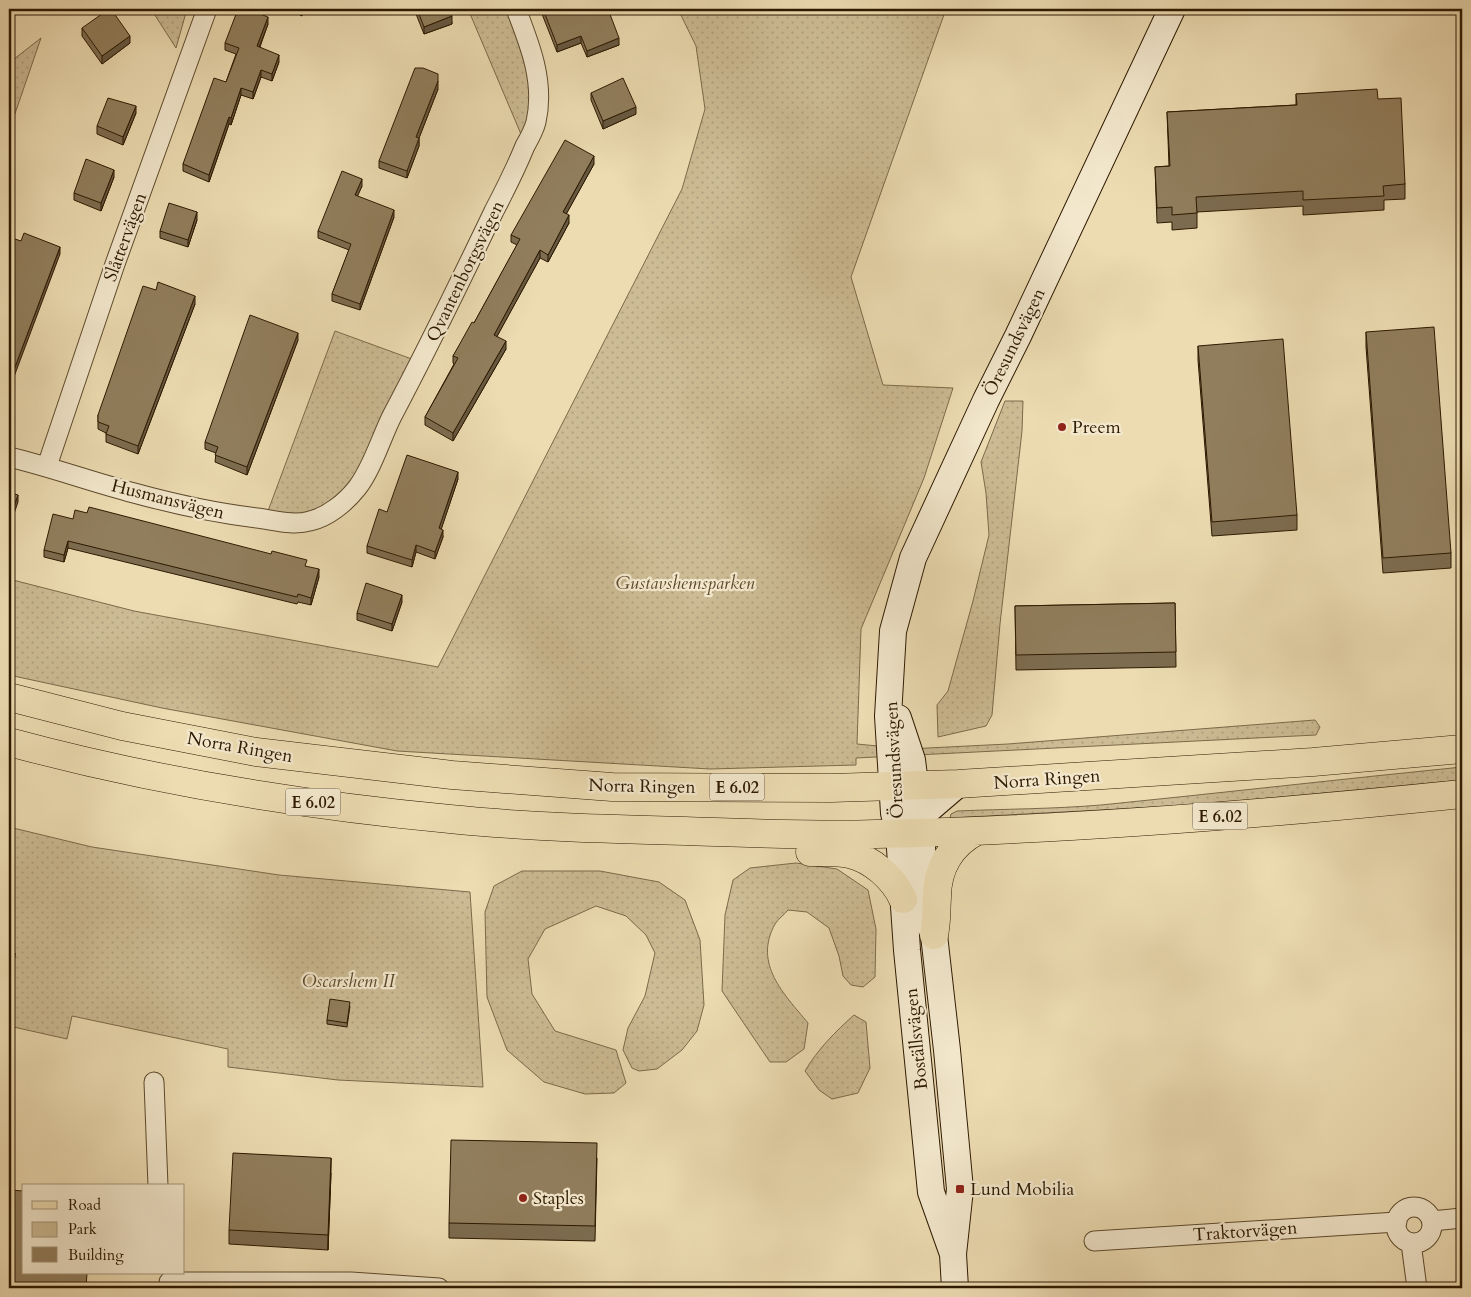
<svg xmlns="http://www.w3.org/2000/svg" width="1471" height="1297" viewBox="0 0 1471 1297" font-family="Cardo,serif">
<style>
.green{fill:url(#green-dots);stroke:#7c6a4a}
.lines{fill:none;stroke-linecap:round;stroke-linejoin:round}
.street-casing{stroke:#5d4a2c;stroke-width:21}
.secondary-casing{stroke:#2d1900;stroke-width:28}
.primary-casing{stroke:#2d1900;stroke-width:29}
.street{stroke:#f3e8cd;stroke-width:19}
.secondary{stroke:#f3e8cd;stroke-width:26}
.primary{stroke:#eddcb2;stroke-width:28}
.wall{fill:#7d6c50;stroke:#2d1900}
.shaded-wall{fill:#665841;stroke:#2d1900}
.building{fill:#917e5d;stroke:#2d1900}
.poi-dot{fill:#8f2418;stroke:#f3e8cd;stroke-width:2}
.labels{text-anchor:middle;stroke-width:4.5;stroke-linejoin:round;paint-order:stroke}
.shield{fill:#f3e8cd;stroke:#68573e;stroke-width:1}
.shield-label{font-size:16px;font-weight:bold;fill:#2d1900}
.street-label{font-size:18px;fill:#2d1900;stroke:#f3e8cd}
.poi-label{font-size:18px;fill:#2d1900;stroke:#f3e8cd;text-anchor:start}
.park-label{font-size:18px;font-style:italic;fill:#5d4a2c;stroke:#f3e8cd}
</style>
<defs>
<pattern id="green-dots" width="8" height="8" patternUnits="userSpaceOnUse" patternTransform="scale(1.25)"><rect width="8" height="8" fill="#ccbb94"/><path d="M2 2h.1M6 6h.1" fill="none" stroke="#b0a07e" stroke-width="1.8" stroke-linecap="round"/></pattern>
</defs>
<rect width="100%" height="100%" fill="#eddcb2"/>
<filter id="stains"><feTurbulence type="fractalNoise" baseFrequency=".004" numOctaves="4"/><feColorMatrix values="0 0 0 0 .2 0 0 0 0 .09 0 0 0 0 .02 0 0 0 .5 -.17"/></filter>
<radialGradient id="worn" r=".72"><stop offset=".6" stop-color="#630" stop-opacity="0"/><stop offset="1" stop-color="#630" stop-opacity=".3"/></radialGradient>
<path class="green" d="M151 9H187L176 48Z
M468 9H516L536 70 526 146Z
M678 9H946L851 277 883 385 953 388 924 478 861 629 857 744 908 749 1008 744 1315 720 1320 727 1316 735 856 758V765L710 769 397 751 162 708 9 675V579L134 611 438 667 682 189 705 109 696 46Z
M41 38 9 131V63Z
M335 331 420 362 366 473 328 513 265 519Z
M1005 401H1023L1022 431 1000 624 992 715 986 726 938 737 937 705 948 691 973 601 989 535 986 493 981 462Z
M1462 767V780L1194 805 950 818 951 814 957 811C1004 809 1053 809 1101 805 1221 793 1342 779 1462 767Z
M9 827 92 847 279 875 470 892 483 1087 338 1080 228 1067V1049L72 1016 67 1039 9 1026Z
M796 863 837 869 868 890 876 929 875 977 863 987 851 985 843 976 839 956 829 928 807 912 788 910C784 915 778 919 775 924 753 964 784 994 808 1023L804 1049 786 1062H770L722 991 725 915 733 880 750 868Z
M522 871H600L659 882 685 900 700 940 704 1005 697 1031 682 1050 657 1069 639 1071 632 1068 623 1050 628 1028 645 996 655 953 646 935 626 916 596 906 545 929 528 959 532 994 555 1031 616 1050 626 1083 614 1093 585 1094 544 1082 507 1050 487 997 485 912 494 886Z
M854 1015 866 1022 870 1068 858 1093 832 1099 819 1090 805 1071C818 1049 835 1032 854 1015Z"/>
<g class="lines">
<defs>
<path id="street" d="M9 457C51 467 92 482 134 493 174 504 215 513 257 518 274 520 293 526 310 521 328 517 346 502 357 488 372 469 381 438 392 416 428 348 461 280 494 211 505 190 516 168 525 146 529 139 534 130 536 122 545 82 530 45 516 9
M47 466 115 264 207 9
M154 1082 158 1186
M1396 1225a18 18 0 1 1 36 0a18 18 0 1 1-36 0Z
M1432 1221 1462 1218
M1094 1241 1397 1222
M1411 1243 1417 1288
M169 1282H351L439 1288"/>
<path id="secondary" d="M898 718 912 760 921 833 927 918 934 935 947 1050 960 1189 953 1254 955 1288
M909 826 958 784
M953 1254 931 1192 907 950 899 834 894 813 888 716 893 631 913 558 986 400 1018 336 1172 9"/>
<path id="primary" d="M9 697 122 726 256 752 452 775 612 787 831 788 958 784 1313 762 1462 749
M9 742C153 781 301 805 450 819 528 827 606 829 685 831 748 833 812 836 876 834 1072 830 1267 814 1462 794
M810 852C823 852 837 851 850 854 872 859 894 879 903 899
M934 935C937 920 936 912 937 897 937 868 951 844 977 831"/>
</defs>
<use href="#street" class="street-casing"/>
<use href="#secondary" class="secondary-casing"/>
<use href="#primary" class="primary-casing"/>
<use href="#street" class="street"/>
<use href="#secondary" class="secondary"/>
<use href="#primary" class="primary"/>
</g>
<path class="wall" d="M296 9H310L301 16Z
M414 9H450L452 24 424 34Z
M540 9H608L619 45 587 57 581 43 557 52Z
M268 24 260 47 279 62 272 81 261 77 253 99 241 95 231 125 229 124 209 182 183 171V164L226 82 236 54 225 50V43Z
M82 28 130 43 102 64 82 36Z
M438 89 419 138V146L407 178 379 168V161Z
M591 93 636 114 603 129 591 100Z
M1296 94 1378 99 1405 184V199L1384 200V210L1303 215V206L1197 212V228L1172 230V222L1157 223 1155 167 1169 166 1167 112 1296 105Z
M136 113 123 145 97 134V126Z
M594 164 566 214 569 223 548 262 540 258 497 336 506 349 453 441 425 425V417L454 364 453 363V356L474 323 517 245 511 242V235Z
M114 177 101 211 74 200V193Z
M362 186 357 196 394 217 360 310 332 301V294L349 250 318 238V231Z
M197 220 188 247 160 238V231Z
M195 304 138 454 106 442V433L98 429V415Z
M1366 332 1451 553V568L1383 573 1366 347Z
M298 340 247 475 215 462 216 453 205 449V442Z
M1198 346 1297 515V530L1212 536 1198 360Z
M458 479 441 529 443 537 435 559 416 552 412 567 367 553V546L387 512Z
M73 519 307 567 319 577 311 605 298 602 297 604 68 548 64 562 44 557V550Z
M402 602 392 631 357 620V613Z
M1175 603 1176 667 1016 670 1015 606Z
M350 1006 347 1027 327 1024V1020Z
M597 1158 595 1241 449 1238V1223Z
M331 1173 328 1250 229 1244V1230Z"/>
<path class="shaded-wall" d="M301 9H310L301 16Z
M452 16V24L424 34V27Z
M268 17V24L257 53V46Z
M130 36V43L102 64V56Z
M581 36V43L557 52V45Z
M619 38V45L587 57V51Z
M279 55V62L272 81V74Z
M261 70V77L253 99V92Z
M438 81V89L419 138V146L407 178V171L416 137Z
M241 88V95L231 125V118Z
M136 106V113L123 145V137Z
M636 107V114L603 129V121Z
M229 117V124L209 182V175Z
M594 156V164L563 220V212Z
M114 170V177L101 211V203Z
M362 179V186L355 202V195Z
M394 210V217L360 310V304Z
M197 212V220L188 247V240Z
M569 215V223L548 262V255Z
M60 247V254L9 390V383Z
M540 250V258L494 342V335Z
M195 296V304L138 454V446Z
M298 333V340L247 475V467Z
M506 341V349L453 441V433Z
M458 472V479L439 536V528Z
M18 495V502L9 528V520Z
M443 530V537L435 559V552Z
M68 541V548L64 562V555Z
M416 545V552L412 567V560Z
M319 569V577L311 605V598Z
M402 595V602L392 631V624Z
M15 953V957L11 977V973Z
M331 1158V1173L328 1250V1235Z"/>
<path class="building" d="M109 9H111L130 36 102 56 82 28Z
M238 9H247L268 17 257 46 279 55 272 74 261 70 253 92 241 88 231 118 229 117 209 175 183 164 214 78 226 82 239 48 225 43Z
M417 9H450L452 16 424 27Z
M543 9H608L619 38 587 51 581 36 557 45Z
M415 68H423L438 74V81L416 137 419 138 407 171 379 161Z
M623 78 636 107 603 121 591 93Z
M1377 89 1378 99 1401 98 1405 184 1383 186 1384 196 1303 200V191L1196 197 1197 213 1172 215V207L1157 208 1155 167 1170 166 1167 112 1297 105 1296 94Z
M108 98 136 106 123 137 97 126Z
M565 140 594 156 563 212 569 215 548 255 540 250 494 335 506 341 453 433 425 417 458 358 453 356 472 322 474 323 520 239 511 235Z
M86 159 114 170 101 203 74 193Z
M342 171 362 179 355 195 394 210 360 304 332 294 351 244 318 231Z
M169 203 197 212 188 240 160 231Z
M24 233 60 247 9 383V237L21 241Z
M158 282 195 296 138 446 106 434 109 426 98 422V415L143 286 156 290Z
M250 315 298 333 247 467 215 455 218 447 205 442Z
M1434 327 1451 553 1383 558 1366 332Z
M1283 339 1297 515 1212 522 1198 346Z
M407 455 458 472 439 528 443 530 435 552 416 545 412 560 367 546 379 509 387 512Z
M9 492 18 495 9 520Z
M89 507 271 554 272 551 307 560 305 566 319 569 311 598 298 594 297 597 68 541 64 555 44 550 53 514 73 519 75 510 87 513Z
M366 583 402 595 392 624 357 613Z
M1175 603 1176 652 1016 655 1015 606Z
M9 951 15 953 11 973 9 972Z
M330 999 350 1002 347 1023 327 1020Z
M451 1140 597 1143 595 1226 449 1223Z
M233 1153 331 1158 328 1235 229 1230Z
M9 1190 24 1191V1273H87L86 1288H9Z"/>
<g class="poi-dot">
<circle cx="1062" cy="427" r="5"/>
<rect x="955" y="1184" width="10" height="10" rx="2.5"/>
<circle cx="523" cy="1198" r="5"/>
</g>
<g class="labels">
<g class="shield">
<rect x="709.5" y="773.5" width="55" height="27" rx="4"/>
<rect x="285.5" y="788.5" width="55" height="27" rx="4"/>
<rect x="1192.5" y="802.5" width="55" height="27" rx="4"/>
</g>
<g class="shield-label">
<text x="737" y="793">E 6.02</text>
<text x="313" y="808">E 6.02</text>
<text x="1220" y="822">E 6.02</text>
</g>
<g class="street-label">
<text transform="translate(125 237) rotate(-70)" y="6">Slåttervägen</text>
<text transform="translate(465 271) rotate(-64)" y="6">Qvantenborgsvägen</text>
<text transform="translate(1014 342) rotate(-64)" y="6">Öresundsvägen</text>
<text transform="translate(168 499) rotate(14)" y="6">Husmansvägen</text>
<text transform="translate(240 747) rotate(10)" y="6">Norra Ringen</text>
<text transform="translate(894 760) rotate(-93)" y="6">Öresundsvägen</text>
<text transform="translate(1047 779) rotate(-4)" y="6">Norra Ringen</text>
<text transform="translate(642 786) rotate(1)" y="6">Norra Ringen</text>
<text transform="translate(916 1039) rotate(-96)" y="6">Boställsvägen</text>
<text transform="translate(1245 1231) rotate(-4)" y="6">Traktorvägen</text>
</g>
<g class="poi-label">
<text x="1072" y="433">Preem</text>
<text x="970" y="1195">Lund Mobilia</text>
<text x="533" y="1204">Staples</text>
</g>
<g class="park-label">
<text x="685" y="589">Gustavshemsparken</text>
<text x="348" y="987">Oscarshem II</text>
</g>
</g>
<rect width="1471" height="1297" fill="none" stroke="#eddcb2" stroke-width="30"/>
<rect x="10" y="10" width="1451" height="1277" fill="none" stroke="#2d1900" stroke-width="2.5"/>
<rect x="15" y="15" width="1441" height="1267" fill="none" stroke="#2d1900"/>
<rect x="22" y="1184" width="162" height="90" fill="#f3e8cd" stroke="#a4957b"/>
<rect x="32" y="1201" width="25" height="8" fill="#eddcb2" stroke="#a4957b"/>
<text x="68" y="1210" font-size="15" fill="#2d1900">Road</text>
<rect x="32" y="1222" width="25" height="15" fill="#ccbb94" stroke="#a4957b"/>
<text x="68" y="1234" font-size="15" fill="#2d1900">Park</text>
<rect x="32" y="1247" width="25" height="15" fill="#917e5d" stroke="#a4957b"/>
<text x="68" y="1260" font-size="15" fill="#2d1900">Building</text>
<rect width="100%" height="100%" filter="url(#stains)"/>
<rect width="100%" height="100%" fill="url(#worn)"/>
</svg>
